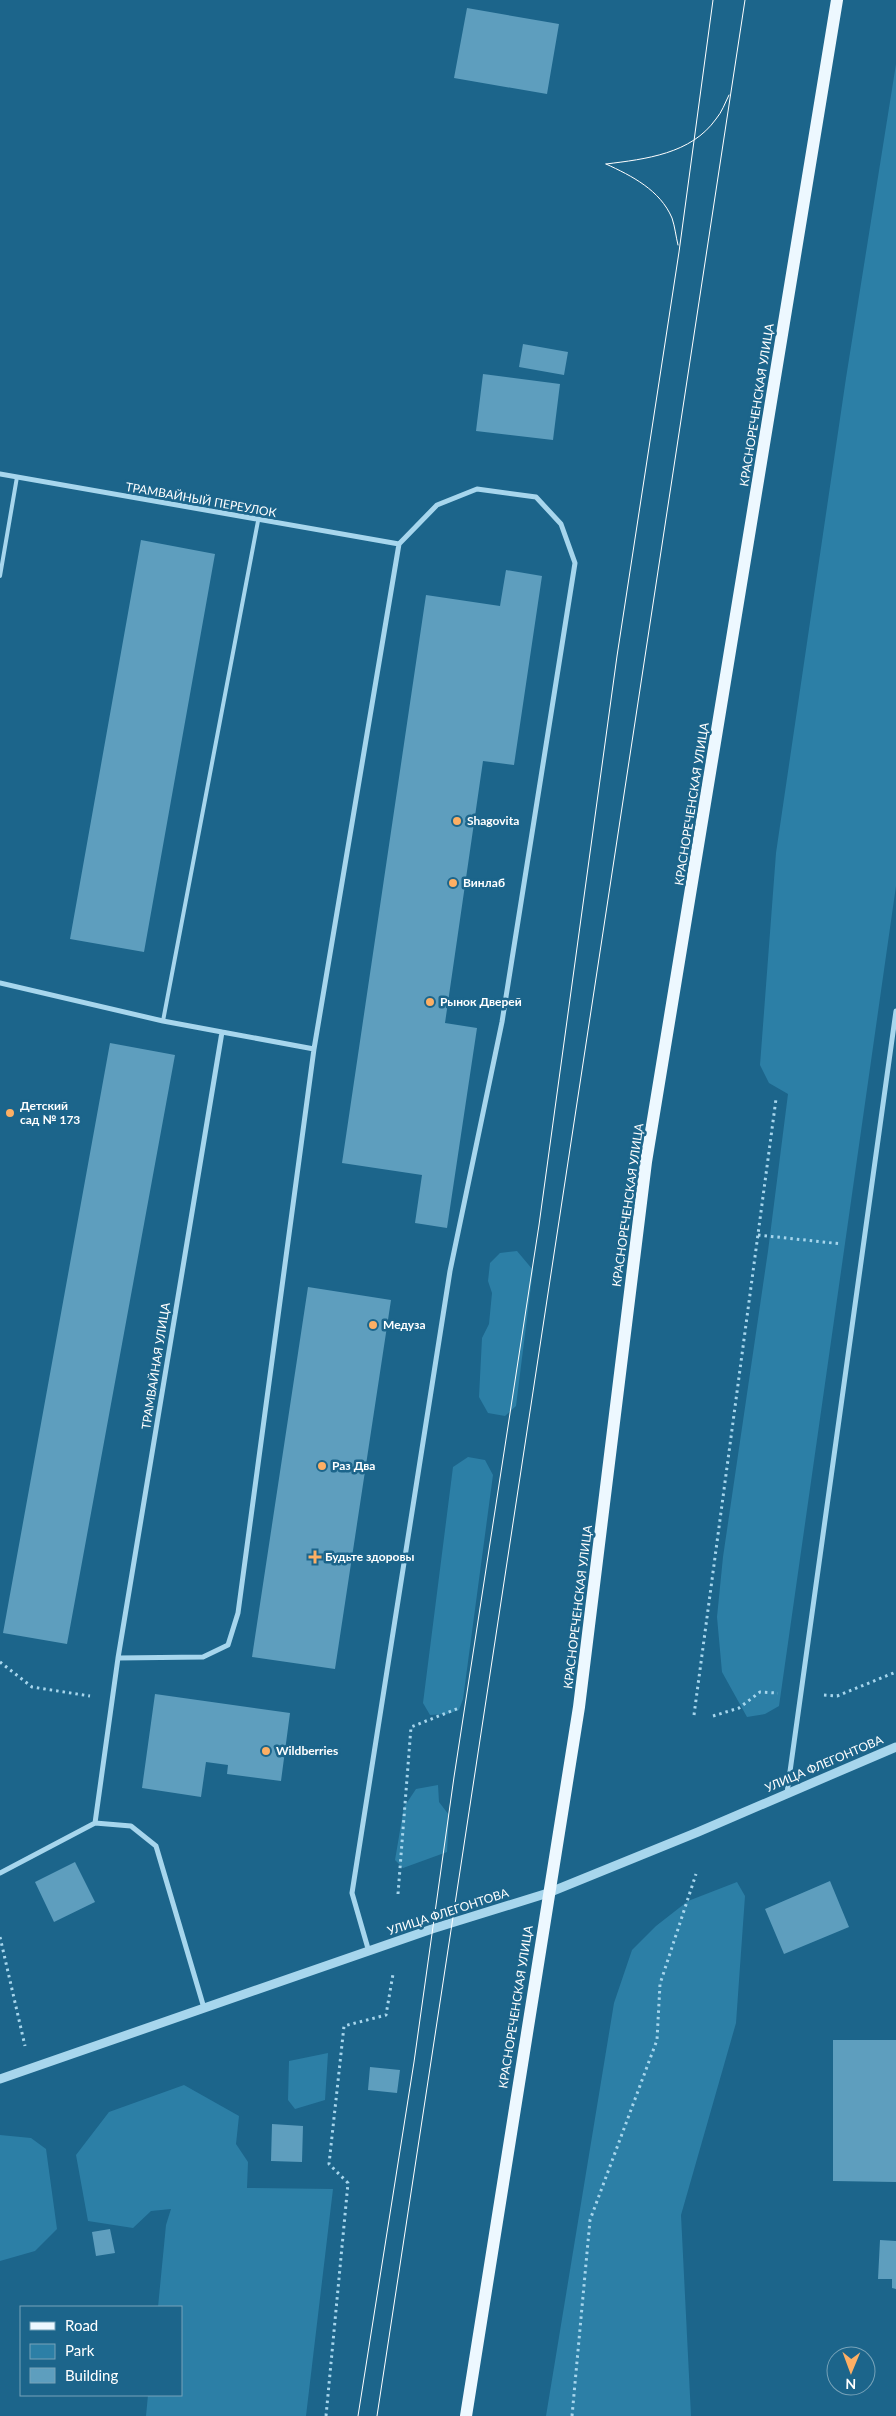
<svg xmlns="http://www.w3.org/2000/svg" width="896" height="2416" viewBox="0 0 896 2416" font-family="Lato,sans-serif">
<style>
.green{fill:#2c7fa6}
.building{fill:#5e9ebe}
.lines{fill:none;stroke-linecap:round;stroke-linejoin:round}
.path{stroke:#a7d6ed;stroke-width:3;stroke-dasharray:2.5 4;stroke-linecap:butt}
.service{stroke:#a7d6ed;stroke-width:4}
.minor{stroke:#a7d6ed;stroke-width:5}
.tertiary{stroke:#a7d6ed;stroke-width:9}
.primary{stroke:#edf8ff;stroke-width:12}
.tram{stroke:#fff;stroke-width:1}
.poi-dot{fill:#fdaf64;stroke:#1c658b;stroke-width:2}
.labels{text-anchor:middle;stroke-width:5;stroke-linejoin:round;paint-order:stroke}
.street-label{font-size:12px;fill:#fff;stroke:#1c658b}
.poi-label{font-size:12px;font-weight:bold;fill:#fff;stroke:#1c658b;text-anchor:start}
</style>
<rect width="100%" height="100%" fill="#1c658b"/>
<path class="green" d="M896 64V886L779 1706 765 1714 747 1717 722 1672 717 1617 723 1557 768 1251 788 1094 769 1083 760 1065 776 853 846 378Z
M517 1251 533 1270 516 1406 505 1416 488 1413 479 1397 482 1338 489 1324 492 1293 488 1281 490 1263 500 1253Z
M468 1457 485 1460 493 1475 463 1699 459 1710 447 1714 430 1715 423 1703 453 1467Z
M438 1785 439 1802 449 1815 447 1852 403 1868 395 1860 404 1807 416 1789Z
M737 1882 745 1896 736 2023 681 2215 691 2416H546L614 2003 632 1950 656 1926 688 1901Z
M328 2053 325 2100 295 2109 288 2100 289 2061Z
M184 2085 239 2116 236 2144 248 2162 247 2188 333 2189 306 2416H146L148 2395H181V2307H158L166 2225 171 2209 151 2211 133 2228 88 2221 76 2155 109 2112Z
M0 2135 31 2138 46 2149 57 2229 35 2251 0 2261Z"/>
<path class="building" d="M467 8 559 24 547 94 454 78Z
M523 344 568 352 564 375 519 367Z
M483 374 560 384 553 440 476 431Z
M141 540 215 554 144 952 70 939Z
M506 570 542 576 514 765 483 761 445 1023 477 1028 447 1228 415 1223 422 1175 342 1163 426 595 500 606Z
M110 1043 175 1055 67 1644 3 1633Z
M308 1287 391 1300 335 1669 252 1657Z
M155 1694 290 1713 281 1781 227 1774 228 1765 206 1762 201 1797 142 1788Z
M75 1862 95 1902 54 1922 35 1882Z
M830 1881 849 1927 784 1954 765 1909Z
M833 2040H896V2182L833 2181Z
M370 2067 400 2070 397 2093 368 2090Z
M272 2124 303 2126 302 2162 271 2161Z
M110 2229 115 2253 96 2256 92 2232Z
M880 2240 896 2241V2289L892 2288V2279H878Z"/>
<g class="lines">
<path class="path" d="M758 1235 842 1244
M0 1662 32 1687 90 1696
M824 1695 837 1696 896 1672
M694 1715 776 1099
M713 1716 739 1708 760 1692 778 1693
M398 1894 411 1727 459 1708
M0 1937 25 2046
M326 2416 348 2183 329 2164 344 2026 386 2015 393 1974
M572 2416 590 2220 657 2040 660 1984 696 1874"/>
<path class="service" d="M0 576 17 477
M163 1021 258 521"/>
<path class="minor" d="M0 474 399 544
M0 983 163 1021 222 1032 118 1658 95 1823 0 1873
M222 1032 314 1049
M118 1658 203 1657 228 1645 238 1613 314 1049 399 544 437 505 477 489 536 497 561 524 575 563 502 1022 450 1271 352 1893 369 1952
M787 1793 896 1011
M95 1823 131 1826 156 1846 204 2008"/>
<path class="tertiary" d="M0 2079 432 1929 548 1893 698 1832 896 1747"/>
<path class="primary" d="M466 2416 579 1707 646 1162 837 0"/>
<path class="tram" d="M606 164C646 159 691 154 716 119 722 112 725 103 729 95
M606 164C632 176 660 190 672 218 675 227 676 237 678 245
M358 2416 414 2062 454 1777 539 1225 617 656 679 252 713 0
M377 2416 745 0"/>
</g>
<g class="poi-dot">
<circle cx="457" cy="821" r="5"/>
<circle cx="453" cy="883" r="5"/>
<circle cx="430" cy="1002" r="5"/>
<circle cx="10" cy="1113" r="5"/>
<circle cx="373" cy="1325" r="5"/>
<circle cx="322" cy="1466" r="5"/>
<path d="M312.5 1549.5h5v5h5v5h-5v5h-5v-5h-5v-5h5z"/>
<circle cx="266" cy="1751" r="5"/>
</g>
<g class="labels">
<g class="street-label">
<text transform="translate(757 405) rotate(-81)" y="4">КРАСНОРЕЧЕНСКАЯ УЛИЦА</text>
<text transform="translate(201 500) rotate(10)" y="4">ТРАМВАЙНЫЙ ПЕРЕУЛОК</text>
<text transform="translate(692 804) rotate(-81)" y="4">КРАСНОРЕЧЕНСКАЯ УЛИЦА</text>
<text transform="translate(628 1205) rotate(-82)" y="4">КРАСНОРЕЧЕНСКАЯ УЛИЦА</text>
<text transform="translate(156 1366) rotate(-81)" y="4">ТРАМВАЙНАЯ УЛИЦА</text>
<text transform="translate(578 1607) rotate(-83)" y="4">КРАСНОРЕЧЕНСКАЯ УЛИЦА</text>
<text transform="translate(824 1764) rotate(-23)" y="4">УЛИЦА ФЛЕГОНТОВА</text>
<text transform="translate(448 1912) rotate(-18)" y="4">УЛИЦА ФЛЕГОНТОВА</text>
<text transform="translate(516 2007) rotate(-81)" y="4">КРАСНОРЕЧЕНСКАЯ УЛИЦА</text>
</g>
<g class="poi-label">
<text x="467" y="825">Shagovita</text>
<text x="463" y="887">Винлаб</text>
<text x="440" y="1006">Рынок Дверей</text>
<text x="20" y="1110">Детский<tspan x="20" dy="14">сад № 173</tspan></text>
<text x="383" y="1329">Медуза</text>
<text x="332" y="1470">Раз Два</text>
<text x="325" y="1561">Будьте здоровы</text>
<text x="276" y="1755">Wildberries</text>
</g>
</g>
<rect x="20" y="2306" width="162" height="90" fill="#1c658b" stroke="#77a3b9"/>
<rect x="30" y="2322" width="25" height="8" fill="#edf8ff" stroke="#77a3b9"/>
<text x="65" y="2331" font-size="15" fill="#ffffff">Road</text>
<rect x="30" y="2344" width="25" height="15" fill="#2c7fa6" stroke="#77a3b9"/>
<text x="65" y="2356" font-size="15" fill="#ffffff">Park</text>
<rect x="30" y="2368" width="25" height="15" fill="#5e9ebe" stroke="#77a3b9"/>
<text x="65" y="2381" font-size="15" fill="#ffffff">Building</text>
<g transform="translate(851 2371) rotate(181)"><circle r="24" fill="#1c658b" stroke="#77a3b9"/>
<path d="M0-4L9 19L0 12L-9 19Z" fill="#fdaf64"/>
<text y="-8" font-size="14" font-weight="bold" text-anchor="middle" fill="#ffffff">N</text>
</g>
</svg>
